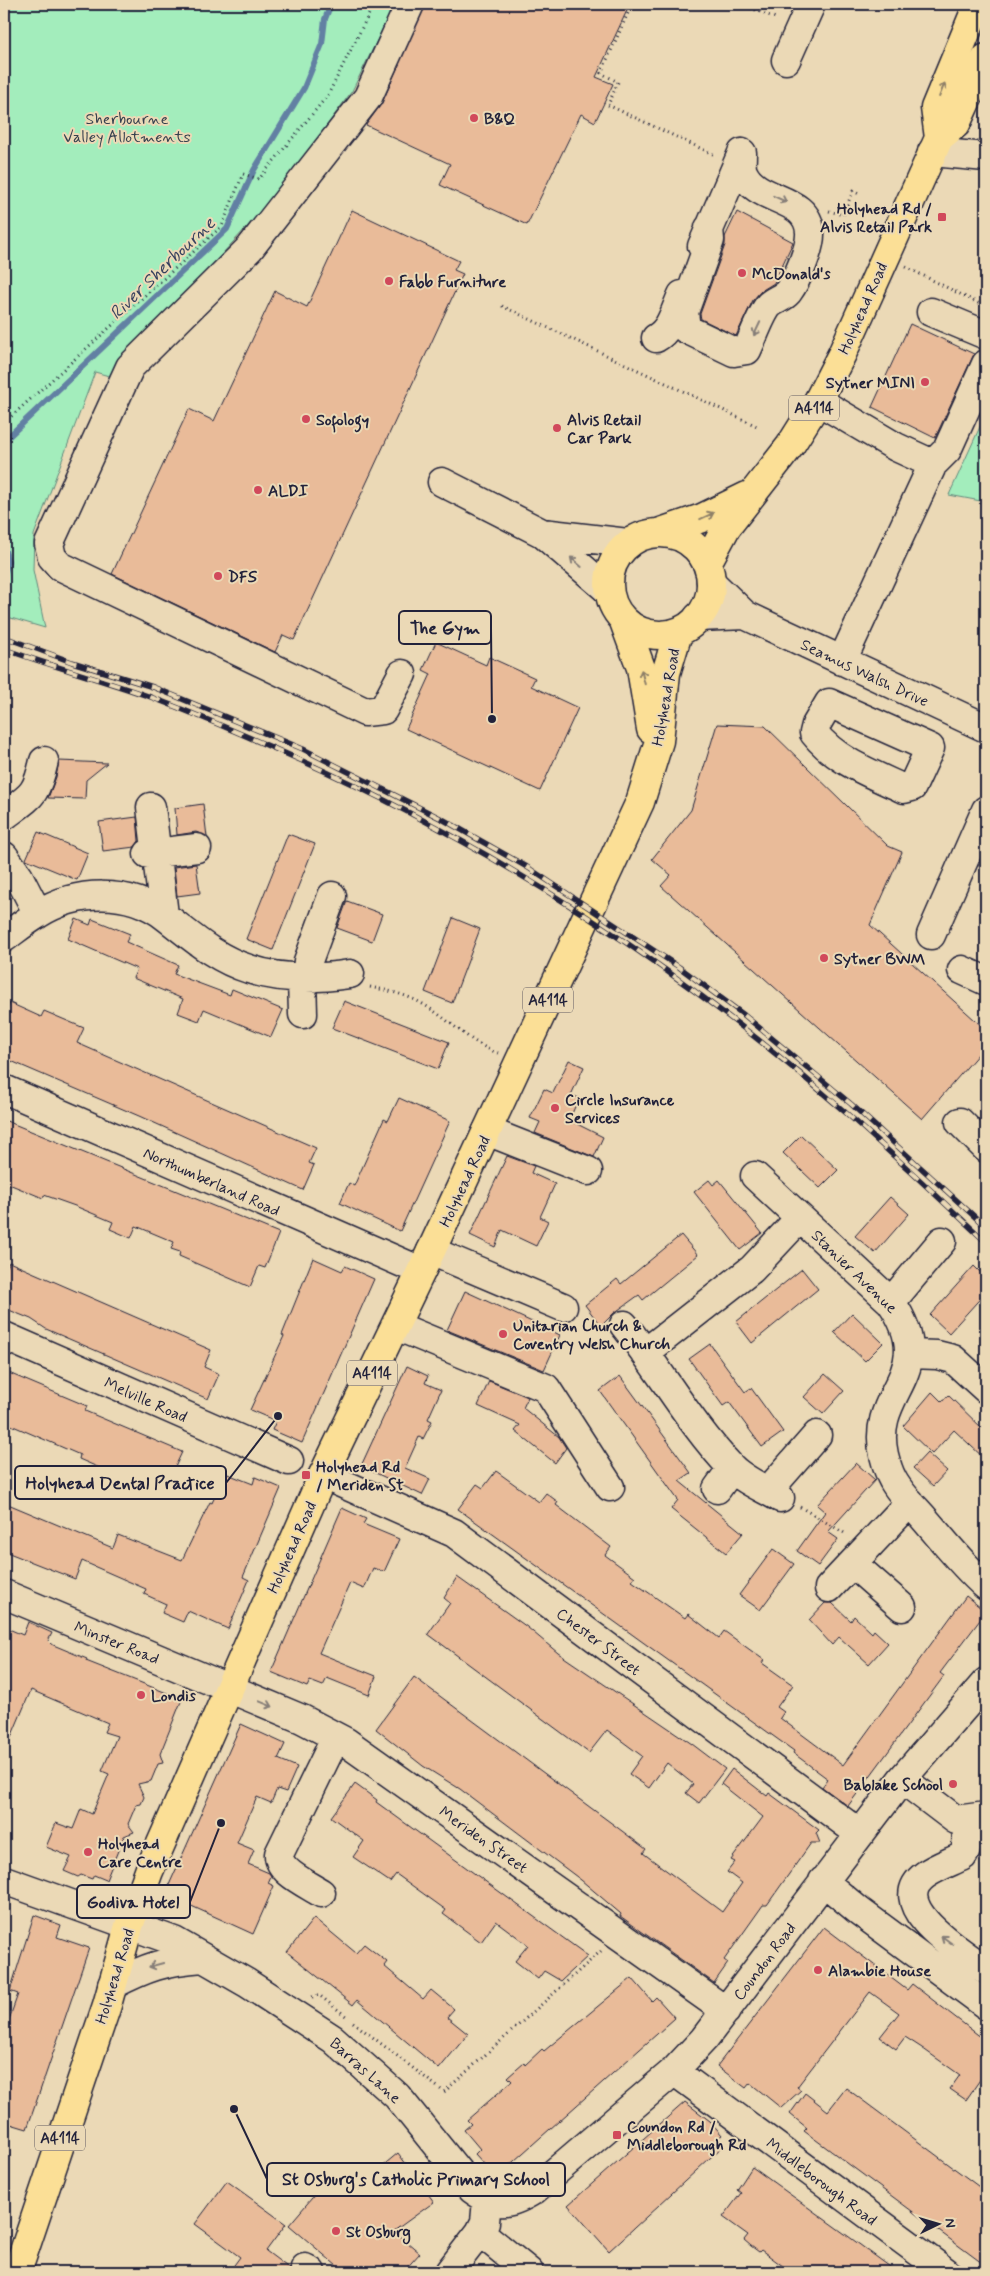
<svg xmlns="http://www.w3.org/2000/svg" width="990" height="2276" viewBox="0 0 990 2276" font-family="Mynerve,sans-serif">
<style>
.green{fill:#a3edbc;stroke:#62887c}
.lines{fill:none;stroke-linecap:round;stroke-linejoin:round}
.stream{stroke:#6280a3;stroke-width:6}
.building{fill:#e9bb99;stroke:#22223b}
.minor-casing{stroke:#22223b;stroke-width:31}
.highway-casing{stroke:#22223b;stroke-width:31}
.path{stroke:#22223b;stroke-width:3;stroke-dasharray:1 4;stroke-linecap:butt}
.minor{stroke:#ebd9b6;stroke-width:28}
.highway{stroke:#fbdf96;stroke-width:28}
.rail-casing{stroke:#22223b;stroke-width:5.5}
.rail{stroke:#ebd9b6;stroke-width:4;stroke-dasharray:11;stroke-linecap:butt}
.oneway{stroke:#8e8068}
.oneway2{stroke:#867e78}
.poi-dot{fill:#d1495b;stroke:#ebd9b6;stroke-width:2}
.labels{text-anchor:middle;stroke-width:4;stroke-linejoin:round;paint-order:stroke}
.shield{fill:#ebd9b6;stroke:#5e5960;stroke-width:1}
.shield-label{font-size:15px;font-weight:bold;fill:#22223b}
.park-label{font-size:16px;fill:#35404e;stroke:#ebd9b6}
.poi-label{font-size:16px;font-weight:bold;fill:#22223b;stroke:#ebd9b6;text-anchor:start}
.street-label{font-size:16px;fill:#22223b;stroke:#ebd9b6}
.water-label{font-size:18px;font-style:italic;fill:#37415e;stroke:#ebd9b6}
.leader{fill:none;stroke:#22223b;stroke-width:2}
.callout-dot{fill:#22223b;stroke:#ebd9b6;stroke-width:2}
.callout{fill:#ebd9b6;stroke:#22223b;stroke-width:2}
.callout-label{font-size:18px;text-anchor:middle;font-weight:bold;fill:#22223b}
</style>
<rect width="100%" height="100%" fill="#ebd9b6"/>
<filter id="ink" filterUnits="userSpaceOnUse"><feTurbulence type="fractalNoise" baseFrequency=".02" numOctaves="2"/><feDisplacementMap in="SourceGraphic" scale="10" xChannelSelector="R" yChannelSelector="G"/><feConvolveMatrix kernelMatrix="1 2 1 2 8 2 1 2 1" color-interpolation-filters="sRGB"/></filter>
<g filter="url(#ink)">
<path class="green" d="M4 4H395L352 91 272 200 109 376 95 372 34 535 33 570 45 628 4 616Z
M986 413V502L949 495 984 418Z"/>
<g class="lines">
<path class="stream" d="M4 441 227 229 254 170 304 88 322 44 325 19 331 4
M4 548 8 561 4 576"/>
</g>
<path class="building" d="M425 4H630L596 77 613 84 595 122 581 114 527 225 440 185 450 164 366 125 382 103Z
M352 210 459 261 454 270 463 274 294 640 283 635 275 652 112 574 189 409 214 421 275 291 307 307Z
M737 212 793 242 774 283 761 291 753 300 736 336 701 319 700 314 725 245V237Z
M910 324 974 354 935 438 872 407Z
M436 642 486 665 489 657 535 678 531 686 578 708 540 791 406 729 431 674 423 670Z
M717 724 765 726 888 846 902 852 870 925 986 1030V1045L922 1119 661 886 671 875 652 859 691 810Z
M59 761 107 763 86 780 85 799 48 798 56 777Z
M203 804 207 837 196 832 177 835 175 808Z
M137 817 139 841 135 847 103 851 99 822Z
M38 832 88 853 77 880 26 859Z
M288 834 315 844 273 950 246 939Z
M196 864 200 893 177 896 174 867Z
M347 901 382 914 372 941 337 928Z
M453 918 480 929 452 1003 425 992Z
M76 919 90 925 92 919 130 934 126 942 178 965 174 974 230 995 232 989 283 1010 271 1037 204 1009 199 1021 178 1013 183 999 133 978 137 969 68 939Z
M344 1001 449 1042 438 1069 332 1028Z
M10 1003 41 1017 44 1011 84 1028 77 1043 316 1148 309 1163 314 1165 303 1190 139 1116 4 1058V1018Z
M569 1060 584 1067 571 1095 579 1098 569 1120 603 1137 594 1157 535 1133 540 1122 530 1118 544 1089 553 1093Z
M399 1098 450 1121 400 1231 340 1203 349 1183 354 1186 384 1119 388 1121Z
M4 1120 279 1233 265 1268 259 1266 250 1287 179 1256 180 1252 171 1249 174 1242 136 1226 131 1238 110 1229 113 1222 75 1206 44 1195 43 1198 4 1182Z
M801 1135 838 1170 820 1188 783 1153Z
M507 1156 534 1166 531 1173 555 1184 540 1217 548 1221 536 1246 502 1230 495 1247 470 1235Z
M709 1180 713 1185 719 1180 762 1233 740 1250 694 1192Z
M890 1197 909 1214 875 1253 855 1236Z
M681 1235 698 1255 643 1300 639 1295 614 1313 601 1326 585 1305 617 1279 621 1284Z
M313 1258 342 1271 345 1266 374 1279 302 1443 272 1430 276 1421 250 1410 284 1336 282 1335Z
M9 1262 211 1350 204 1367 219 1374 208 1399 46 1329 31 1319 4 1308V1274Z
M974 1266 986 1278V1292L949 1333 930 1315Z
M802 1269 818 1289 752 1343 736 1322Z
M465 1291 560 1335 544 1370 447 1330Z
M852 1313 883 1343 865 1361 834 1332Z
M710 1344 745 1392 751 1388 783 1432 762 1447 729 1402 723 1406 689 1359Z
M407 1366 428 1376 425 1383 441 1390 428 1419 432 1421 423 1439 419 1437 405 1468 430 1479 422 1495 361 1466Z
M4 1371 87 1406 85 1411 182 1452 170 1478 167 1477 160 1494 79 1459 80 1455 4 1422Z
M825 1374 844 1391 823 1414 804 1397Z
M620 1376 691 1473 679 1481 743 1533 726 1553 671 1509 678 1500 600 1391Z
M489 1381 528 1397 523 1408 559 1437 566 1448 555 1463 515 1431 520 1425 478 1406Z
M932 1392 942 1402 948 1395 986 1432V1460L954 1430 932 1454 903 1426Z
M927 1453 947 1471 933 1486 913 1468Z
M856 1463 875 1480 828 1532 838 1539 818 1566 797 1551 825 1512 817 1505Z
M496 1471 539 1502 546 1493 558 1502 556 1505 611 1547 605 1555 635 1577 632 1581 685 1618 688 1614 719 1638 724 1631 764 1660 762 1663 793 1685 777 1707 784 1712 780 1718 843 1765 966 1596 986 1612 940 1673 944 1676 848 1806 822 1787 828 1779 793 1753 794 1751 458 1509 477 1484 483 1488Z
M225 1473 253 1484 255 1477 281 1488 243 1577 249 1580 228 1629 188 1611 183 1622 162 1613 166 1604 144 1594 146 1589 82 1561 75 1579 4 1551V1513L8 1504 113 1548 118 1535 182 1560 210 1502 212 1503Z
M342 1508 366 1519 363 1524 399 1539 384 1572 373 1568 364 1589 350 1583 319 1653 376 1676 369 1695 327 1678 323 1686 310 1681 307 1687 271 1672Z
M773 1549 794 1564 760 1610 739 1595Z
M457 1577 527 1627 558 1653 692 1744 725 1769 699 1803 686 1793 693 1784 667 1763 649 1788 629 1774 642 1756 607 1730 589 1753 428 1634 450 1603 444 1598Z
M825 1603H832L851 1621 854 1616 872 1633 874 1630 888 1643 869 1664 839 1637 832 1645 809 1620Z
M28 1622 52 1633 48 1641 51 1644 87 1659 86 1661 182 1699 160 1754 163 1763 158 1764 151 1781 138 1784 144 1797 141 1804 136 1805 128 1824 134 1832 124 1836 106 1880 94 1875 92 1879 81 1875 78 1877 64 1871 71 1857 46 1847 56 1823 73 1829 81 1809 92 1814 109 1774 102 1771 117 1736 104 1732 108 1723 31 1690 4 1754V1627L23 1635Z
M414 1677 614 1825 646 1849 643 1853 722 1912 742 1883 727 1872 735 1862 731 1860 763 1817 721 1784 732 1769 767 1796 769 1793 819 1830 816 1833 820 1843H811L767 1905H763L724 1960 728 1963 714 1983 620 1916 621 1914 581 1880 460 1789 423 1766 376 1729Z
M241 1724 285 1744 278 1759 297 1767 286 1792 277 1789 271 1803 257 1797 237 1843 254 1850 248 1864 269 1873 271 1876 268 1883 274 1886 253 1934 165 1894Z
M355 1784 377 1800 376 1802 588 1956 561 1981 544 1971 538 1979 515 1961 528 1945 496 1921 481 1942 443 1914 446 1910 396 1874 390 1882 353 1857 364 1841 331 1817Z
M34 1915 61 1925 57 1937 89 1948 27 2129 4 2122V2034L18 1994 10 1991Z
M314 1918 356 1953 364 1944 387 1962 384 1966 423 1999 431 1990 454 2009 447 2017 468 2034 439 2069 357 2000 353 2005 287 1952Z
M824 1927 907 1990 912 1984 986 2041V2071L966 2100 950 2089 960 2075 922 2048 905 2037 896 2049 880 2037 899 2013 870 1992 797 2087 801 2090 781 2108 750 2083 746 2088 717 2066Z
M632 1978 652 2001 656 1997 675 2018 496 2177 475 2154 480 2149 464 2130 471 2124 467 2120 512 2081 508 2077 524 2063 525 2065 542 2049 544 2051Z
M846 2088 986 2192V2266L804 2131 807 2128 790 2114 805 2093 828 2111Z
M685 2102 710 2121 722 2135 716 2140 722 2147 609 2251 568 2205Z
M398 2153 434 2202 394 2231 420 2253 403 2272H344L289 2225 323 2185 333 2194 371 2166 374 2173Z
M752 2167 852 2239 897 2272H791L761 2250 759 2252 751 2246 744 2240 748 2235 723 2217 741 2193 737 2190Z
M227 2181 286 2224 266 2251 290 2269V2272H229L240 2257 195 2224Z"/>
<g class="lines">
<defs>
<path id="minor" d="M786 60 811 4
M932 152 986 157
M709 228 710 240 684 312 686 329 734 352 747 350C753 338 761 314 769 305 774 300 783 298 788 292 797 280 811 248 810 232 808 195 756 203 743 172 741 167 742 159 742 153
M702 246 742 153
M931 312 986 335
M656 338C671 330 675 310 682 295
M818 401 896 447 933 464 842 661
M933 464 947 450 986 364
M442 482 542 533 609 591
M542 533 628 543
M711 582 745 615 986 728
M698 617 745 615
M402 674 383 710 365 712 60 566 52 557 49 544 130 367 250 248 368 97 410 4
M829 703 930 748 912 787 904 789C872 774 836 761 814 733L816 725Z
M151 807 164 915
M4 816C32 795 36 796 44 761
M148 854 197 848
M4 856 19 877 38 914
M931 935 986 810
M4 938C15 930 26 921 38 914 76 890 129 888 166 917 192 937 216 959 249 969 282 980 316 979 350 974
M962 970 986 981
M302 978 303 1014
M306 978 308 961 332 896
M4 1089 421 1271
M960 1122 986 1148
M487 1131 588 1171
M755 1176 891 1302C941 1375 869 1390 884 1455 886 1463 889 1473 893 1480 900 1493 912 1505 922 1516 943 1540 962 1565 986 1586
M431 1251 563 1307
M891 1302 942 1241
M624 1325C661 1371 690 1424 731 1467 743 1480 765 1489 780 1498
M396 1326 546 1388 610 1487
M4 1336 289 1461
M646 1352 752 1269 799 1219
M910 1354 937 1355 953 1359 986 1389
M323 1475 454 1533 860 1834
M717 1489 732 1468
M768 1491 817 1435
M853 1564 902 1607
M829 1588 910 1502
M4 1594 302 1719 346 1742 726 2011
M902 1779 956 1820 986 1816
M967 1826 966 1850 963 1856C951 1862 936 1867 925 1875 883 1906 965 1954 986 1970
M4 1880 174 1941 247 1983 333 2039 397 2096 472 2189C496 2207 509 2206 534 2190L674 2071 704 2039 902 1779 986 1682
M823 1881 859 1911 986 2005
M321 1893C308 1884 278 1872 279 1854L336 1737
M112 1985C147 1967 164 1961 203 1958
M674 2071 946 2272
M480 2232 529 2272
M305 2268 311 2272
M449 2272 480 2232 485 2222 487 2200"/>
<path id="highway" d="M939 138 935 108 978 4
M661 532 702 518 747 496
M609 584a51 51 0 1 1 102 0a51 51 0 1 1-102 0Z
M707 563 726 528 790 446 817 403 842 354 939 138 956 124 986 58
M623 619 641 668 651 729
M17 2272 107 2005 129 1926 149 1871 323 1475 431 1251 640 802 659 741 666 673 678 633"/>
</defs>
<use href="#minor" class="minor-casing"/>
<use href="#highway" class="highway-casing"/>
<path class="path" d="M632 4 601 73 618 82 608 105 715 155
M741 4 778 19
M829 211 843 215 853 191 859 194
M906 267 986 307
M502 306 759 427
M4 423 222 226 243 174 259 179 328 95 374 4
M370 987C390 991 409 995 426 1006 451 1021 470 1043 498 1053
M800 1507 846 1534
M312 1997 319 1995 346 2016
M353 2022 444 2092 601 1951"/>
<use href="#minor" class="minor"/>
<use href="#highway" class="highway"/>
<defs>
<path id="rail" d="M4 637 72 662 153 687 303 749 444 820 527 867 679 967 744 1015 851 1104 986 1227
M4 649C51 666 100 679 148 696 198 715 249 737 298 759 495 847 682 969 845 1112 893 1154 939 1198 986 1242"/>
</defs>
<use href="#rail" class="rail-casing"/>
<use href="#rail" class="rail"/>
</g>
<defs><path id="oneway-shaft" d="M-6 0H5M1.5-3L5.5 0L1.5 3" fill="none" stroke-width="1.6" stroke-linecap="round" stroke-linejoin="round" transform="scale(1.25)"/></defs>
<g class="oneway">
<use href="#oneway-shaft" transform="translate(942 90) rotate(-68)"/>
<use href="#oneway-shaft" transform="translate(707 516) rotate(-25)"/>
<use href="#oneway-shaft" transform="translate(643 677) rotate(-104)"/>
</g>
<g class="oneway2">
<use href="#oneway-shaft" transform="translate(780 199) rotate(25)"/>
<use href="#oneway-shaft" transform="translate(757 329) rotate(115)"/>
<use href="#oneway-shaft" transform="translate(576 562) rotate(-139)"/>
<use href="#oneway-shaft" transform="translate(266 1704) rotate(22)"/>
<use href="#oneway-shaft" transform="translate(947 1940) rotate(-143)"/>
<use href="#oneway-shaft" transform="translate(156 1965) rotate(165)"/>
</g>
</g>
<g class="poi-dot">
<circle cx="474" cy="118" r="5"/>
<rect x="937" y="212" width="10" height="10" rx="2.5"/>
<circle cx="742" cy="273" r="5"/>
<circle cx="389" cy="281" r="5"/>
<circle cx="925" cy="382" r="5"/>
<circle cx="306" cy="419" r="5"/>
<circle cx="557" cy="428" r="5"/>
<circle cx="258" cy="490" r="5"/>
<circle cx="218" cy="576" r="5"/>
<circle cx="824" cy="958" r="5"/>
<circle cx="555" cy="1108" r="5"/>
<circle cx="503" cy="1334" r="5"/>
<rect x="301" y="1470" width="10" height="10" rx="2.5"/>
<circle cx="141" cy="1695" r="5"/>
<circle cx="953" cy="1784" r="5"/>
<circle cx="88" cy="1852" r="5"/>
<circle cx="818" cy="1970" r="5"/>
<rect x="612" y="2130" width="10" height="10" rx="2.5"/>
<circle cx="336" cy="2231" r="5"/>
</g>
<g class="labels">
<g class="shield">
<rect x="789" y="395.5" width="50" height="25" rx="4"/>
<rect x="523" y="987.5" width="50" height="25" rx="4"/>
<rect x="347" y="1360.5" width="50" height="25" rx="4"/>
<rect x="35" y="2125.5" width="50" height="25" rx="4"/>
</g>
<g class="shield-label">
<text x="814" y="413">A4114</text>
<text x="548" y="1005">A4114</text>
<text x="372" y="1378">A4114</text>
<text x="60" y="2143">A4114</text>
</g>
<g class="park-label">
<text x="127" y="124">Sherbourne<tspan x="127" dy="18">Valley Allotments</tspan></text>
</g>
<g class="poi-label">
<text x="484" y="124">B&amp;Q</text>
<text x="932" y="214" text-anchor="end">Holyhead Rd /<tspan x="932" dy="18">Alvis Retail Park</tspan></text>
<text x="752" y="279">McDonald's</text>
<text x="399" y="287">Fabb Furniture</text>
<text x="915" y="388" text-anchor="end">Sytner MINI</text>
<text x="316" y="425">Sofology</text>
<text x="567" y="425">Alvis Retail<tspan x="567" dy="18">Car Park</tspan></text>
<text x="268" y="496">ALDI</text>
<text x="228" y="582">DFS</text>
<text x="834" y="964">Sytner BWM</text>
<text x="565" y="1105">Circle Insurance<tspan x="565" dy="18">Services</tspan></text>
<text x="513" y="1331">Unitarian Church &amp;<tspan x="513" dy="18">Coventry Welsh Church</tspan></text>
<text x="316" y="1472">Holyhead Rd<tspan x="316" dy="18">/ Meriden St</tspan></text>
<text x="151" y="1701">Londis</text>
<text x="943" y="1790" text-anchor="end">Bablake School</text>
<text x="98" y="1849">Holyhead<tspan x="98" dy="18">Care Centre</tspan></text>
<text x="828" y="1976">Alambie House</text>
<text x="627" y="2132">Coundon Rd /<tspan x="627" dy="18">Middleborough Rd</tspan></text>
<text x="346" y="2237">St Osburg</text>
</g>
<g class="street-label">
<text transform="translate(862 308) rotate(-66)" y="6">Holyhead Road</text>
<text transform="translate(865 672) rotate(25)" y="6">Seamus Walsh Drive</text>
<text transform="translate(665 697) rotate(-80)" y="6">Holyhead Road</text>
<text transform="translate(212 1181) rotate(24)" y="6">Northumberland Road</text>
<text transform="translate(464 1181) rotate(-65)" y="6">Holyhead Road</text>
<text transform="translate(855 1271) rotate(44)" y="6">Stanier Avenue</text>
<text transform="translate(146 1399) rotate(24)" y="6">Melville Road</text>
<text transform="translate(291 1547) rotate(-66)" y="6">Holyhead Road</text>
<text transform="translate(599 1641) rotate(37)" y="6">Chester Street</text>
<text transform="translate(117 1642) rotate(22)" y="6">Minster Road</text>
<text transform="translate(484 1839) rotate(35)" y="6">Meriden Street</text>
<text transform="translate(764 1961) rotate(-53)" y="6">Coundon Road</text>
<text transform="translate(114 1976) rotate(-73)" y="6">Holyhead Road</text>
<text transform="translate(366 2070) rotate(42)" y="6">Barras Lane</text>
<text transform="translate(822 2181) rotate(37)" y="6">Middleborough Road</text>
</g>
<g class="water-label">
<text transform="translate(162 268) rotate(-44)" y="6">River Sherbourne</text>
</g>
</g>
<path class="leader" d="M492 719L491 628M278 1416L226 1483M221 1823L190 1902M234 2109L267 2179"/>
<g class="callout-dot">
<circle cx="492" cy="719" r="5"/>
<circle cx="278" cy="1416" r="5"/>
<circle cx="221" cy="1823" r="5"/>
<circle cx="234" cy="2109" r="5"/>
</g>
<g class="callout">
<rect x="399" y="611" width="92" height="33" rx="5"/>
<rect x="15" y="1466" width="211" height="33" rx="5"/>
<rect x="77" y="1885" width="113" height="33" rx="5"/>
<rect x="267" y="2163" width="298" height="33" rx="5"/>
</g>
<g class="callout-label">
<text x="445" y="634">The Gym</text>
<text x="120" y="1489">Holyhead Dental Practice</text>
<text x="133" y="1908">Godiva Hotel</text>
<text x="416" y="2185">St Osburg's Catholic Primary School</text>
</g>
<rect width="990" height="2276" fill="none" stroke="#ebd9b6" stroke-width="20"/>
<rect x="10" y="10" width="970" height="2256" fill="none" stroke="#22223b" stroke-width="2" filter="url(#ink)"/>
<g transform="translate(938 2224) rotate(85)" stroke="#ebd9b6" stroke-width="4" paint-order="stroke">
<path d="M0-4L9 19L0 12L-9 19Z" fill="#22223b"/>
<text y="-8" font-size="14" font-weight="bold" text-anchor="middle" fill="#22223b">N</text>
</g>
</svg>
